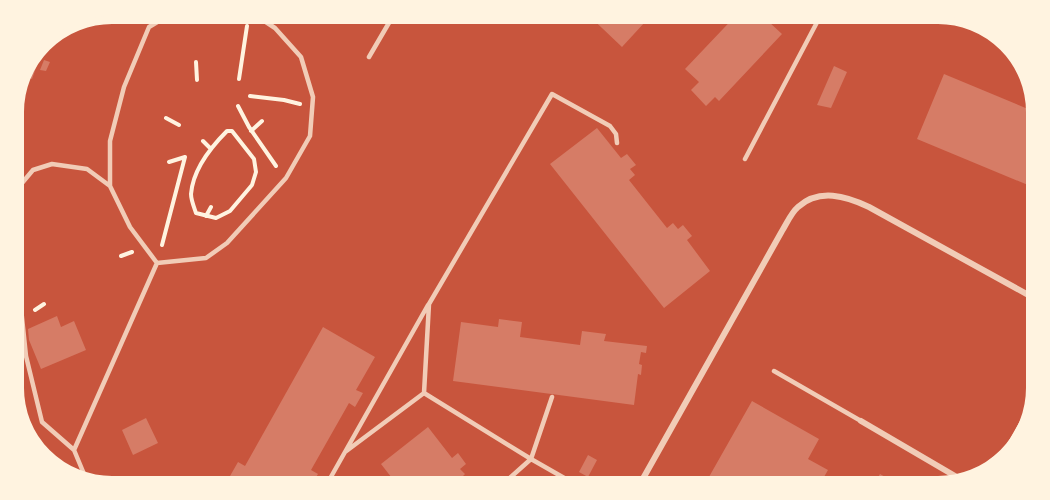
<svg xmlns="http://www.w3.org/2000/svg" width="1050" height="500" viewBox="0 0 1050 500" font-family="'Titillium Web',sans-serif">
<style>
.building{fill:#d67c66}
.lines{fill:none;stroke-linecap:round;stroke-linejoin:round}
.path{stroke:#fff3e0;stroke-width:4}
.service{stroke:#f1ccb7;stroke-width:4.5}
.minor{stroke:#f1ccb7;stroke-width:6}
.rim{fill:none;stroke:#fff3e0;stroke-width:8}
</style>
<rect width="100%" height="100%" fill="#c8553d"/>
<path class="building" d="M582 9H657L622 47Z
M742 9H755L782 34 719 101 715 97 706 106 691 90 699 82 685 69Z
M33 48 42 51 32 79 18 73 20 66Z
M44 60 50 62 46 71 40 70Z
M834 66 847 72 831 108 817 105Z
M944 74 1040 114V190L917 139Z
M597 128 621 158 627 154 636 165 630 169 635 175 629 180 667 228 673 223 678 229 683 225 692 236 687 240 710 271 664 308 550 164Z
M57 316 61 327 74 321 86 350 41 369 29 340 28 329Z
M499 319 522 322 520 337 580 345 582 331 606 334 604 341 647 346 646 353 641 352 639 364 642 365 641 375 638 374 634 405 453 381 461 322 498 327Z
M323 327 375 357 356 390 363 393 355 407 349 403 311 470 318 474 310 487 304 483 299 491H241L226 483 238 462 245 466Z
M752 401 819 439 808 459 828 470 816 491H701Z
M146 418 158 443 133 455 122 430Z
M428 427 452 458 458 453 466 464 460 469 465 474 459 480 468 491H402L381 464Z
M588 455 597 460 588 477 579 472Z
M880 474 910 491H870Z
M848 481 864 491H843Z"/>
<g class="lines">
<path class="path" d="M196 62 197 80
M239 79 247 26
M250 96 284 100 300 104
M238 106 249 127 276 166
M166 118 179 125
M227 131H232L254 159 256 172 252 185 230 211 216 218 196 213C194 207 191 200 191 194 193 169 210 148 227 131Z
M251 131 262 121
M203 141 210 148
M169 162 185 157
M206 216 211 207
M162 245 185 157
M121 256 132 252
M35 310 44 304
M978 477 983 468 1007 448 1041 388"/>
<path class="service" d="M369 57 397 9
M745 159 824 9
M157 263 206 258 227 243 286 178 310 136 313 97 301 57 275 28 249 11 236 9
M157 263 130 227 110 186V141L124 87 149 27 179 9
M774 371 861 421
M74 450 42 422 26 356 10 203 17 189 33 170 52 164 87 169 110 186
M345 452 428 305
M89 486 74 450 157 263
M323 491 345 452 424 393
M495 491 531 459 552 397
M587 491 531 459 424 393 429 304 552 94 610 126 616 134 617 143"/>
<path class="minor" d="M861 421 967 483
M636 491 782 231C787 223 791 213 798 207 819 188 846 196 869 207L1041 302"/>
</g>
<path d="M0 0H1050V500H0ZM112 20H938A92 92 0 0 1 1030 112V388A92 92 0 0 1 938 480H112A92 92 0 0 1 20 388V112A92 92 0 0 1 112 20Z" fill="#fff3e0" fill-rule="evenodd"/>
<path class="rim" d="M112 20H938A92 92 0 0 1 1030 112V388A92 92 0 0 1 938 480H112A92 92 0 0 1 20 388V112A92 92 0 0 1 112 20Z"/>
</svg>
